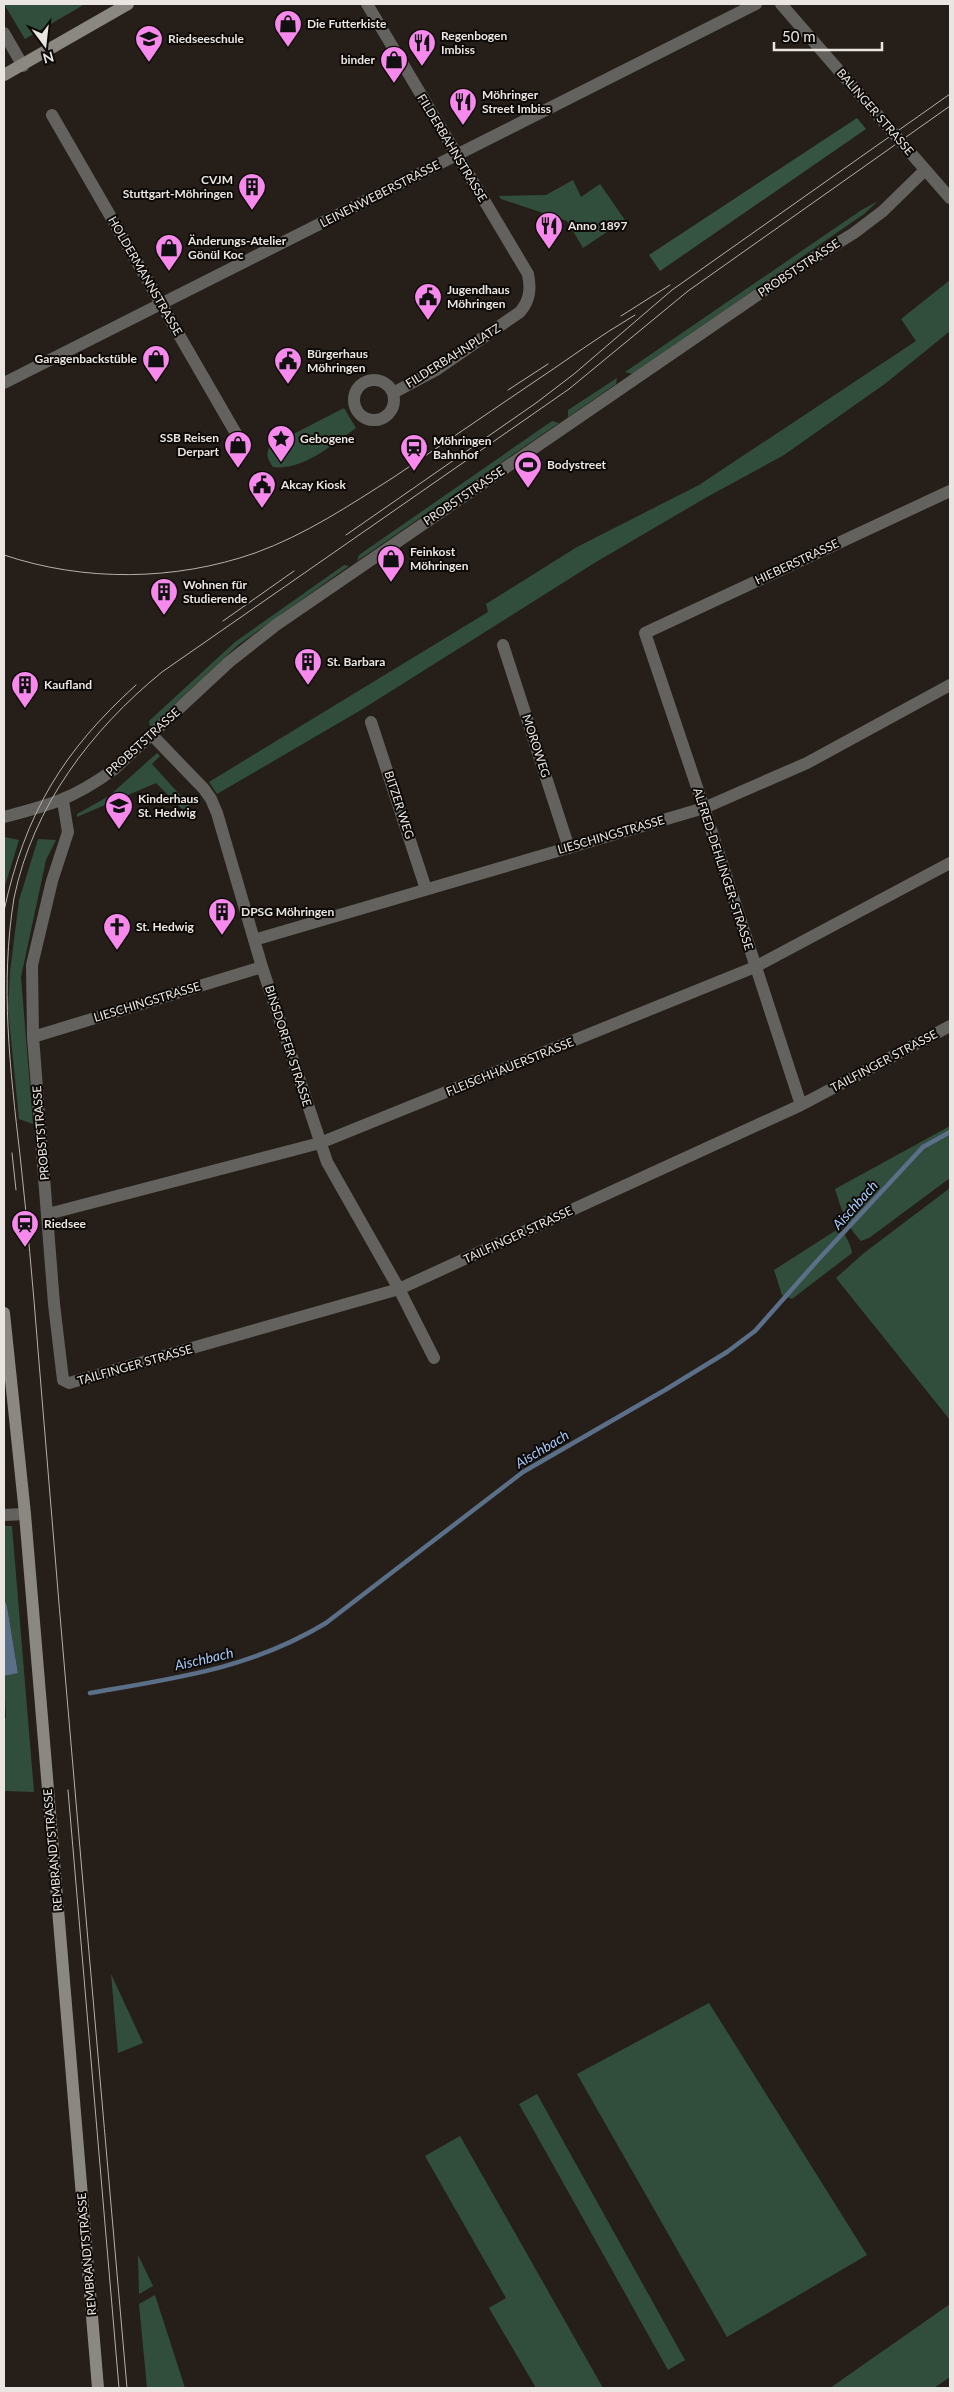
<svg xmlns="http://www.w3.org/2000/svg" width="954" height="2392" viewBox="0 0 954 2392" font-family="Lato,sans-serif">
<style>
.green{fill:#314e3d}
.forest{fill:#355442}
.water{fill:#5b6f89}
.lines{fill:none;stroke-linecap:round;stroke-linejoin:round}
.stream{stroke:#5b6f89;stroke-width:4.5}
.street{stroke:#64625e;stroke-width:12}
.secondary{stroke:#8b8781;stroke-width:12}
.tram{stroke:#b4afaa;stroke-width:1}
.labels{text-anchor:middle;stroke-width:4;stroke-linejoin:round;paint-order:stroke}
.poi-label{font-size:12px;font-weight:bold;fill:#eae5e1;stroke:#0c0907;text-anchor:start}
.street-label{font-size:12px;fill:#eae5e1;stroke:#0c0907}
.water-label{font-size:14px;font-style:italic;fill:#a6c9fa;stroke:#0c0907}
</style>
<rect width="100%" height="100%" fill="#261f19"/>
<path class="green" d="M4 4H85L25 39Z
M573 180 581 197 600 184 625 220 583 248 567 221 501 199 499 196 546 195Z
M878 201 864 214 632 374 625 372 860 211Z
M950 280V331L886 383 784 455 707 497 596 562 361 710 217 794 209 782 488 612 486 604 577 547 699 485 916 341 901 319Z
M617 378 616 384 568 417V410Z
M344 408 356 428C333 444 303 471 273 467 268 460 265 455 270 446Z
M552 421 559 423 357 561 359 555Z
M344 565 349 566 238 645 150 727 149 721 235 642Z
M157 753 160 756 152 764 190 806 183 810 156 783 77 817V814L109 796Z
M4 837 19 840 4 889Z
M38 839 56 840 46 860 21 977 33 1124 19 1119 8 1009 10 972 19 900Z
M950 1126V1178L869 1238 861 1241C846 1226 841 1208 835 1189Z
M950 1188V1420L836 1278 864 1253Z
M838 1229C845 1232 851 1245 852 1253L792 1299 782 1295 774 1270Z
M4 1526H12L34 1792 4 1791V1719L6 1718 4 1676 18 1672 7 1606 4 1598Z
M111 1974 143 2043 118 2053Z
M709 2003 867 2255 727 2337 577 2074Z
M537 2094 685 2360 668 2370 519 2104Z
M460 2136 603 2388H536L489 2308 506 2298 425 2156Z
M138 2255 153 2286 139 2294Z
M155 2295 185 2388H147L139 2304Z
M950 2304V2377L934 2388H830Z"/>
<path class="forest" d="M857 118 866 129 660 271 649 255Z"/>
<path class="water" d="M4 1598 7 1606 18 1673 4 1676Z"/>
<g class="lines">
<path class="stream" d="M90 1693C176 1678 250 1669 326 1623L523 1472 665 1390 727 1352 755 1331 817 1261 923 1147 950 1132"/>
<path class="street" d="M367 4 528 274C531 289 530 300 520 312L436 370 393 393
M781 4 950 198
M4 33 23 66
M52 115 238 437
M354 400a20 20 0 1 1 40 0a20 20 0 1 1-40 0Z
M4 383 756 4
M503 645 569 848
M371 722 426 889
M152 735 204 789 211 799 217 813 262 967 327 1162 399 1289 434 1358
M63 801 68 832 52 881 32 965 33 1037 54 1304 63 1380 69 1383 399 1289 801 1105 950 1026
M4 817C50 805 73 799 113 770L229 662 276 625 794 270 854 233 883 211 925 170
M254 940 704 808 807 763 950 685
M33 1037 262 967
M801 1105 704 808 645 633 950 491
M48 1214 320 1143 755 967 950 863
M4 1515 25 1514"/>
<path class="secondary" d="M4 75 128 4
M4 1313 25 1514 98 2388"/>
<path class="tram" d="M621 316 670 285
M508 390 548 364
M346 535 536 403 574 374 672 290 950 94
M4 555C84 582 175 581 255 553 305 535 350 505 394 477 440 446 485 415 531 384 566 361 599 336 635 315
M223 621 294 571
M4 911C25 813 63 751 136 685
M12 1153 16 1190
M68 1790 119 2388
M127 2388C97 2042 66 1696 38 1350 33 1285 27 1220 20 1155 10 1069 0 984 14 898 33 806 91 730 162 672L569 389 688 291 950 106"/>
</g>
<defs>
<symbol id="shop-pin" viewBox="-11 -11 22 30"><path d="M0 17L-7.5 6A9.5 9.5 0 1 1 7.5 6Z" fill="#f788ec" stroke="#0c0907"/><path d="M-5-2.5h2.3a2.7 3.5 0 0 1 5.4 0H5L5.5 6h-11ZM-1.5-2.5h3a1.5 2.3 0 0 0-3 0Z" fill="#111"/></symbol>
<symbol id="school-pin" viewBox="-11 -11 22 30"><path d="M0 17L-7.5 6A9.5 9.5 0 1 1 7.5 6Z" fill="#f788ec" stroke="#0c0907"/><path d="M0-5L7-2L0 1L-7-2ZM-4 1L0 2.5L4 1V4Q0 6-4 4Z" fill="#111"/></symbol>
<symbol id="restaurant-pin" viewBox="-11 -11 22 30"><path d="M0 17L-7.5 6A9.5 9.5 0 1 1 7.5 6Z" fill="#f788ec" stroke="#0c0907"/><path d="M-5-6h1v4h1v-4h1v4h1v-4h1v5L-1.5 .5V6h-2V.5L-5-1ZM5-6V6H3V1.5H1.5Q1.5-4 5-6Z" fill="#111"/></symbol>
<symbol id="building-pin" viewBox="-11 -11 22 30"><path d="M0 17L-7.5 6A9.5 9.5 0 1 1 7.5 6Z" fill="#f788ec" stroke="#0c0907"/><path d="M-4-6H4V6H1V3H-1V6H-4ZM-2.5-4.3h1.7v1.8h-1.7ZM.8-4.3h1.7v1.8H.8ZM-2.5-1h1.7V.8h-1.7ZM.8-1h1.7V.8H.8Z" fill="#111"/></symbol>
<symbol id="civic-pin" viewBox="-11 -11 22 30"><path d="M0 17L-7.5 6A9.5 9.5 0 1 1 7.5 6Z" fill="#f788ec" stroke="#0c0907"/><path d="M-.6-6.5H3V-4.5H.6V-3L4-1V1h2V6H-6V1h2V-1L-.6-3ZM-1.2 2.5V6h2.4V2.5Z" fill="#111"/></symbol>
<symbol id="sight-pin" viewBox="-11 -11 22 30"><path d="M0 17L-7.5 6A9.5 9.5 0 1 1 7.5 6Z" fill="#f788ec" stroke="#0c0907"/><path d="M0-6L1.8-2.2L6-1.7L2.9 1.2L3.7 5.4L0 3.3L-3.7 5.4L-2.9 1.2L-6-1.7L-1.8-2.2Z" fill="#111"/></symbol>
<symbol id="station-pin" viewBox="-11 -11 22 30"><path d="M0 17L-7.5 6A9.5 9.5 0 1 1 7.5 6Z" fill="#f788ec" stroke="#0c0907"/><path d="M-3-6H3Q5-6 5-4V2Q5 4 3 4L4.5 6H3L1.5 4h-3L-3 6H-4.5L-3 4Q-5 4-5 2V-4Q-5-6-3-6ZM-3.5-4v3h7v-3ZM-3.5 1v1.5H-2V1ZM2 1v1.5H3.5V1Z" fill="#111"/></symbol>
<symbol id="stadium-pin" viewBox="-11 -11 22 30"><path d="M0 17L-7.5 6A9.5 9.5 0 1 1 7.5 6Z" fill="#f788ec" stroke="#0c0907"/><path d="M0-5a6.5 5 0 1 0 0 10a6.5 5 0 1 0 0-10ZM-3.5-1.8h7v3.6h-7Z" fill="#111"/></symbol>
<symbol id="church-pin" viewBox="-11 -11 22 30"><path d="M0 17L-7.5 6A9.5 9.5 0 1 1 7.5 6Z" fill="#f788ec" stroke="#0c0907"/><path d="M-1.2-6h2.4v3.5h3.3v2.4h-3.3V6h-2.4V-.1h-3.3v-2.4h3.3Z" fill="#111"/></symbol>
</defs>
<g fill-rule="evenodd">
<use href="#shop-pin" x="272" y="8" width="32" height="43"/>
<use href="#school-pin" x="133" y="23" width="32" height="43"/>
<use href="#restaurant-pin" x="406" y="27" width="32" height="43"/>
<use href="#shop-pin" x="378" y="44" width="32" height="43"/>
<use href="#restaurant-pin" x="447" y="86" width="32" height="43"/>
<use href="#building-pin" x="236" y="171" width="32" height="43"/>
<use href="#restaurant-pin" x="533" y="210" width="32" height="43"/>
<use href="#shop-pin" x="153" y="232" width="32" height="43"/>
<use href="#civic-pin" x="412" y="281" width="32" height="43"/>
<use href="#shop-pin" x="140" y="343" width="32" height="43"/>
<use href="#civic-pin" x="272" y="345" width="32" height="43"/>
<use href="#sight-pin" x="265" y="423" width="32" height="43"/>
<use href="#shop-pin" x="222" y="429" width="32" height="43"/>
<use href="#station-pin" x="398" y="432" width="32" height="43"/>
<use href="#stadium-pin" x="512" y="449" width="32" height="43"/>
<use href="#civic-pin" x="246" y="469" width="32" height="43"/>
<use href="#shop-pin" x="375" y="543" width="32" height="43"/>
<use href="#building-pin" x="148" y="576" width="32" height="43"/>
<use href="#building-pin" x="292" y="646" width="32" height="43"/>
<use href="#building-pin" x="9" y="669" width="32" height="43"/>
<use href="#school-pin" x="103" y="790" width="32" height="43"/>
<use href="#building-pin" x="206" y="896" width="32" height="43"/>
<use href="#church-pin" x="101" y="911" width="32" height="43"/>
<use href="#station-pin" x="9" y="1208" width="32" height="43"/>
</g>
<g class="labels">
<g class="poi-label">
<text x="307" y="28">Die Futterkiste</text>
<text x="441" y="40">Regenbogen<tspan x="441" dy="14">Imbiss</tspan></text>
<text x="168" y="43">Riedseeschule</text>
<text x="375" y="64" text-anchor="end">binder</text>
<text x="482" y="99">Möhringer<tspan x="482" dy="14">Street Imbiss</tspan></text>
<text x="233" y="184" text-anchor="end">CVJM<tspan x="233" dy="14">Stuttgart-Möhringen</tspan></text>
<text x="568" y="230">Anno 1897</text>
<text x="188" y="245">Änderungs-Atelier<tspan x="188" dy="14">Gönül Koc</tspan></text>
<text x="447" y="294">Jugendhaus<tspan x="447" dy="14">Möhringen</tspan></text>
<text x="307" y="358">Bürgerhaus<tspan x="307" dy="14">Möhringen</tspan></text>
<text x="137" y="363" text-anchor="end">Garagenbackstüble</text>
<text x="219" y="442" text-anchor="end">SSB Reisen<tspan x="219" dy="14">Derpart</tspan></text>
<text x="300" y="443">Gebogene</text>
<text x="433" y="445">Möhringen<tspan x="433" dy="14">Bahnhof</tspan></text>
<text x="547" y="469">Bodystreet</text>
<text x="281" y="489">Akcay Kiosk</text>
<text x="410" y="556">Feinkost<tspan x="410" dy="14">Möhringen</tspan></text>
<text x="183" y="589">Wohnen für<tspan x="183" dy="14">Studierende</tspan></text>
<text x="327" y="666">St. Barbara</text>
<text x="44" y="689">Kaufland</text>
<text x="138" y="803">Kinderhaus<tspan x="138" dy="14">St. Hedwig</tspan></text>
<text x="241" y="916">DPSG Möhringen</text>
<text x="136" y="931">St. Hedwig</text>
<text x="44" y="1228">Riedsee</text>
</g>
<g class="street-label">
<text transform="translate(875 112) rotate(49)" y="4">BALINGER STRASSE</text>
<text transform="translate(452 148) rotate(59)" y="4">FILDERBAHNSTRASSE</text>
<text transform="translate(380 194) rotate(-27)" y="4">LEINENWEBERSTRASSE</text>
<text transform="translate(799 268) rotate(-33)" y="4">PROBSTSTRASSE</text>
<text transform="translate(145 276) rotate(60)" y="4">HOLDERMANNSTRASSE</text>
<text transform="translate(453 356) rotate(-32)" y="4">FILDERBAHNPLATZ</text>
<text transform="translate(464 496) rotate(-34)" y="4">PROBSTSTRASSE</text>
<text transform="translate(797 562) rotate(-25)" y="4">HIEBERSTRASSE</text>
<text transform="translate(143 742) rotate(-42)" y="4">PROBSTSTRASSE</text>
<text transform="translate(536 746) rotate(72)" y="4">MOROWEG</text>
<text transform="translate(399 805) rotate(72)" y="4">BITZER WEG</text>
<text transform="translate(611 835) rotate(-16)" y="4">LIESCHINGSTRASSE</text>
<text transform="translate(723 869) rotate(72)" y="4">ALFRED-DEHLINGER-STRASSE</text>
<text transform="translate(147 1002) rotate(-17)" y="4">LIESCHINGSTRASSE</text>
<text transform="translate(288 1046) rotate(72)" y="4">BINSDORFER STRASSE</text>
<text transform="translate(884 1061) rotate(-28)" y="4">TAILFINGER STRASSE</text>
<text transform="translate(510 1067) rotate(-22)" y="4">FLEISCHHAUERSTRASSE</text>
<text transform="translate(41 1133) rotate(-95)" y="4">PROBSTSTRASSE</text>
<text transform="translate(518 1235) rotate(-25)" y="4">TAILFINGER STRASSE</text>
<text transform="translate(135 1365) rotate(-16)" y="4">TAILFINGER STRASSE</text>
<text transform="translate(53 1850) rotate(-95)" y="4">REMBRANDTSTRASSE</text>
<text transform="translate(87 2254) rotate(-95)" y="4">REMBRANDTSTRASSE</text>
</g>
<g class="water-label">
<text transform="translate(855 1205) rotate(-48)" y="5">Aischbach</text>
<text transform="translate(542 1449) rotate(-31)" y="5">Aischbach</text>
<text transform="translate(204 1659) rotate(-13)" y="5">Aischbach</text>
</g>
</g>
<rect width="954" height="2392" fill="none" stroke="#eae5e1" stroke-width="10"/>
<g transform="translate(45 45) rotate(165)" stroke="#0c0907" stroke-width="4" paint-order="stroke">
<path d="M0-4L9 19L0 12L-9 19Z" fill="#eae5e1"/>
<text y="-8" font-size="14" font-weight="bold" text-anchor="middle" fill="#eae5e1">N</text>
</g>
<path d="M774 42v8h108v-8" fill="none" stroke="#eae5e1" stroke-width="2.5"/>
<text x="782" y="42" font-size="15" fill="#eae5e1" stroke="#0c0907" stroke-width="4" paint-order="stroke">50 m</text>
</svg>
